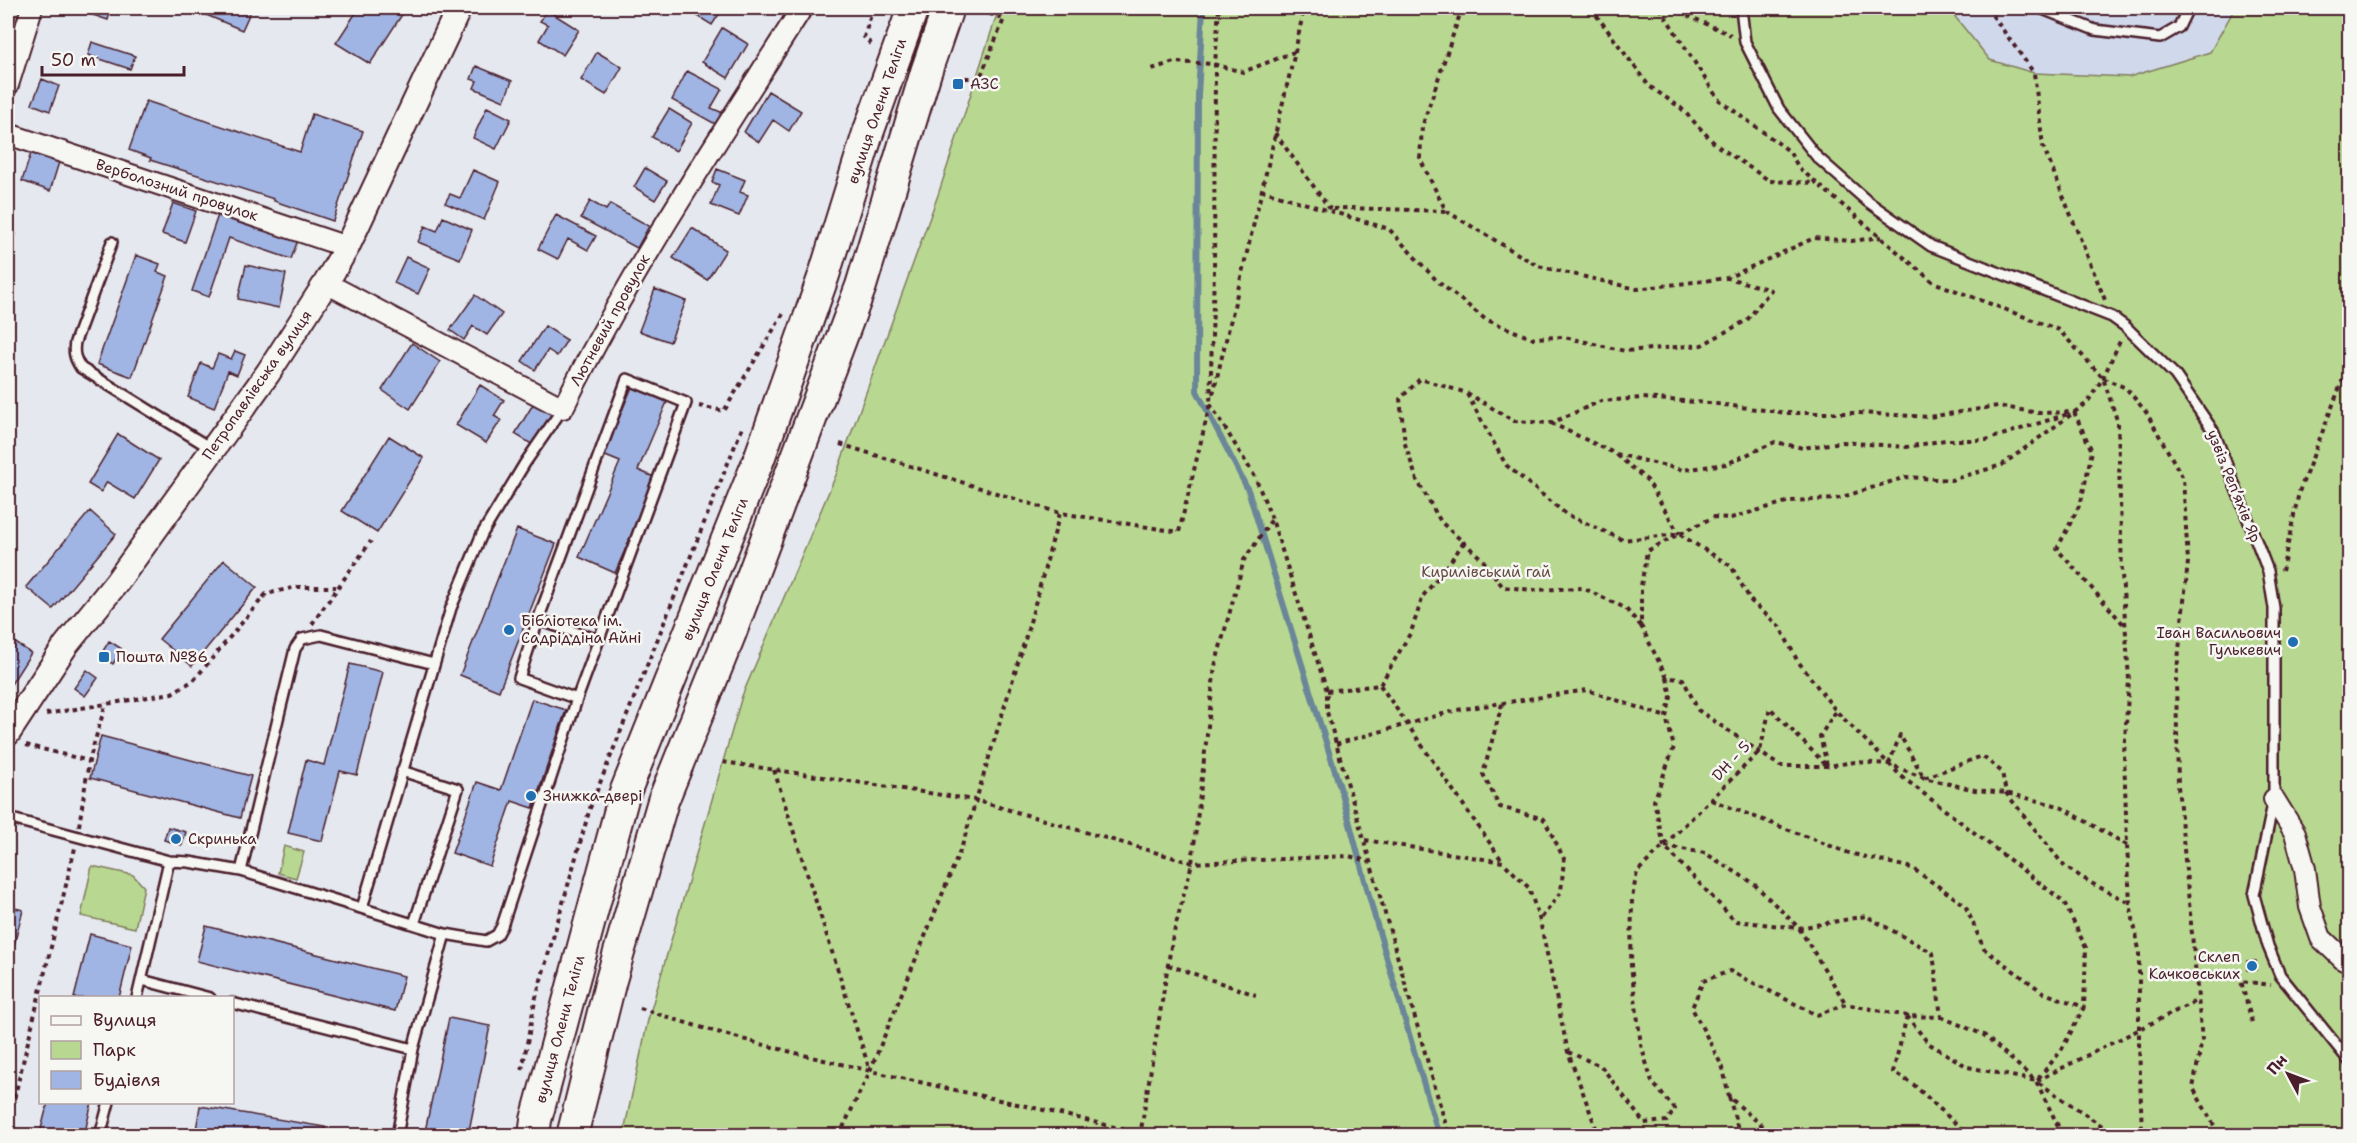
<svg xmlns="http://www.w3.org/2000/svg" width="2357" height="1143" viewBox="0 0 2357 1143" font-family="'Shantell Sans',sans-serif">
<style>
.built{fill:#d0d9eb}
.park{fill:#b8d891;stroke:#817c5e;stroke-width:1.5}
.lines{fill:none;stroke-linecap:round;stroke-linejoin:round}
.stream{stroke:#6b8698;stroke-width:6}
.building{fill:#a0b5e3;stroke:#4a1f2b;stroke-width:1.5}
.service-casing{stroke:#4a1f2b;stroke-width:14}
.minor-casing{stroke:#4a1f2b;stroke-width:24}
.tertiary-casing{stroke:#4a1f2b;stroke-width:28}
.primary-casing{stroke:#4a1f2b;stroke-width:34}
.path{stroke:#4a1f2b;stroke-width:4;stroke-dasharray:4.5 4.5;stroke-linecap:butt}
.service{stroke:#f6f6f2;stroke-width:9}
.minor{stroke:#f6f6f2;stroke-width:20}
.tertiary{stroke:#f6f6f2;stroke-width:24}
.primary{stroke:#f6f6f2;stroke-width:30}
.poi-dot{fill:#1f6fb2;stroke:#f6f6f2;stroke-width:2}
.labels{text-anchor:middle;stroke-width:5;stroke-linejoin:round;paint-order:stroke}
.poi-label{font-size:15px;fill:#4a1f2b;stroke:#f6f6f2;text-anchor:start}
.street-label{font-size:15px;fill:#4a1f2b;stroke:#f6f6f2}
.park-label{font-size:15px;fill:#664d44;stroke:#f6f6f2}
</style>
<rect width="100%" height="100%" fill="#e5e9ef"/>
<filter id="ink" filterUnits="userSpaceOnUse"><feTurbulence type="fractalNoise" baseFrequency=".0167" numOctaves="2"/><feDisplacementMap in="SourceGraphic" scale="12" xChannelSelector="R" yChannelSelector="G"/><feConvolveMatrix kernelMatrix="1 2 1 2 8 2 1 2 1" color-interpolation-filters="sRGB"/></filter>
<g filter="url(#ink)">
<path class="built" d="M1948 8H2235L2210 52 2129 77 2034 73 1990 60Z"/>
<path class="park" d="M999 8H1948L1990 60 2034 73 2129 77 2210 52 2235 8H2349V1135L623 1136 648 1020 742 696 836 475 938 195Z
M284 846 304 852 296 878 278 873Z
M92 866 133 875 144 887 135 928 81 916Z"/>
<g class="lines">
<path class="stream" d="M1203 8 1198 95 1197 391 1248 490 1342 794 1375 918 1439 1136"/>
</g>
<path class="building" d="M72 8H106L111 9 108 20Z
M207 8H252L242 30 204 14Z
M359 8H402L405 10 370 64 336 43Z
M690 8H723L712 25 688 10Z
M547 10 579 30 563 55 539 40 548 25 540 21Z
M722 28 748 44 728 78 702 62Z
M92 42 135 56 130 69 88 55Z
M597 52 622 67 606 95 581 80Z
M476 66 512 81 504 101 474 88 477 81 471 79Z
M687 71 722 89 711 108 723 113 717 125 672 100Z
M42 79 59 86 50 111 32 104Z
M768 91 801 111 789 131 773 120 759 142 744 132Z
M146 101 300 152 312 114 363 131 333 221 274 201V199L150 160 151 158 129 150Z
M487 107 511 119 496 149 473 138Z
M669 109 692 123 676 151 652 137Z
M32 150 60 159 50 191 22 181Z
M645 168 667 181 655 200 634 187Z
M717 169 745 180 740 192 748 195 739 216 711 205 719 185 712 182Z
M473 170 500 182 484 220 445 203 450 194 460 198Z
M590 201 606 210 610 204 649 226 637 248 581 218Z
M173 203 196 211 185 242 162 234Z
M219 212 298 240 291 259 229 238 209 297 192 291Z
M556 215 596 236 588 250 568 239 558 259 538 249Z
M443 217 472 230 460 259 418 242 425 226 437 231Z
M8 227 11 228 10 232 16 234 8 260Z
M692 228 726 250 707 280 673 258Z
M136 255 160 264 157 272 168 276 132 377 97 364Z
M406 257 430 268 418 294 394 283Z
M246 265 286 274 279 308 238 299Z
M655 289 686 301 670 342 639 331Z
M475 295 502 314 487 335 473 326 464 340 450 330Z
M545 326 567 340 557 356 548 350 535 370 522 361Z
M412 343 440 362 410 409 382 390Z
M235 351 245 355 237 375 228 371 214 408 188 397 201 363 212 368 218 354 231 359Z
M480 385 504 400 494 416 501 420 486 443 456 425Z
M632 387 667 402 638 470 656 478 615 573 579 557 620 462 603 455Z
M535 401 553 412 533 445 515 434Z
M118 434 159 460 135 499 107 482 101 492 88 484Z
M389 436 424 458 377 533 342 511Z
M90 511 116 534 53 609 26 587Z
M517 529 556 544 499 691 460 675Z
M224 560 257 587 192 666 159 639Z
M8 638 31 653 8 689Z
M109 641 122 649 113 664 100 656Z
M350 664 383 672 357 775 340 771 322 841 288 833 306 760 324 765Z
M87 670 98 678 85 696 74 688Z
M532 699 566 710 533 808 512 801 490 866 452 853 477 782 501 790Z
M101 736 251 776 240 818 90 778Z
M168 827 186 832 182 845 164 840Z
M8 906 23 910 8 969Z
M206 926 404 976 395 1011 197 961Z
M90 934 132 945 119 998H74Z
M2247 961H2256V970H2247Z
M449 1018 490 1026 468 1136H424Z
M48 1102H92L84 1136H49L40 1133Z
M200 1106 325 1127 324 1136H195Z"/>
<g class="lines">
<defs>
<path id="service" d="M1741 8 1745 42 1779 109 1817 157 1867 201 1931 246 2112 317 2126 327 2175 375 2214 432 2268 571 2274 608V799L2254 895 2268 946 2280 975 2350 1062
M2040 8 2095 30 2160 38 2179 27 2188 8
M112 242 75 342C73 353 75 359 81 368L212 449
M538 620 519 678 577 699
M402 771 458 789 414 924
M8 818 169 861 189 862 241 871 445 934 413 1049 397 1136
M241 871 295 649 302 639 321 635 434 664
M362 908 451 608 482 534 525 463 563 408
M445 934 486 941 497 935 502 926 577 699 686 403 627 379 538 620 599 640
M142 980 210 998
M137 998 169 861
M232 1003 413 1049
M100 1136 109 1102"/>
<path id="minor" d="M8 85 32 8
M8 134 347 247
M326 283 563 408C632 268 719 139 802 8
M2274 799 2295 833 2305 869 2310 907 2321 938 2344 960 2350 961"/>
<path id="tertiary" d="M8 733 66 645 117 582 268 373 326 283 347 247 459 8"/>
<path id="primary" d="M534 1136 536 1120 624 795 759 459 824 275 868 133 913 8
M572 1136 611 980 663 801 730 635 861 286 926 72 948 8"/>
</defs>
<use href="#service" class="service-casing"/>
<use href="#minor" class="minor-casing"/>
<use href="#tertiary" class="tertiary-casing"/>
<use href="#primary" class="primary-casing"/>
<path class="path" d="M873 8 864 37 873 46
M1462 8 1422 127 1420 159 1446 211 1538 266 1637 289 1727 278 1814 238 1852 241 1881 237
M1591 8 1649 86 1681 108 1716 145 1770 181 1817 183
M1660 8 1718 99 1789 151 1799 168 1933 282 2059 330 2103 378 2118 423 2122 574 2129 680 2124 754 2127 845 2130 903 2139 950V1043L2142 1136
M1671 8 1731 35
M1987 8 2034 73 2043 146 2105 300
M1152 69 1174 62 1213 64 1243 72 1294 52
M965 78H980L1004 19 974 8
M1275 133 1330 209
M1261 190 1389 229 1437 281 1485 319 1531 338 1564 337 1625 351 1702 345 1747 320 1771 290 1728 278
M1333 209 1347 208 1446 211
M2103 378 2126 388 2146 412 2183 478 2188 562 2176 680 2178 786 2202 1040 2193 1088 2220 1136
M1213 394 1295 52 1304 8
M1467 394 1506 465 1566 514 1623 540 1679 534 1714 517 1731 518 1790 501 1836 499 1906 477 1951 480 2002 465 2087 403 2103 378 2121 339
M1210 404 1255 477 1272 519 1327 691V712L1449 1136
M699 406 724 411 783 314
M2074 412 2092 451 2081 502 2057 549 2126 627
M1551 423 1616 454 1683 470 1726 464 1775 442 1803 448 1842 442 1907 447 1945 440H1986L2068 414
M840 444 1060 513
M1617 455 1648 481 1679 534
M2282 571 2299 492 2350 361
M312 624 371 541
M1641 626 1625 608 1583 588 1534 590 1503 587 1482 559 1441 522 1417 480 1405 444 1400 399 1420 379 1467 393 1514 421 1551 423 1601 401 1643 398 1709 403 1787 413H1858L1929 417 1998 406 2039 413 2074 412
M1667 678 1641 626V586L1647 551 1679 534 1731 566 1751 601 1780 627 1797 660 1836 711 1901 776 2064 902 2086 948 2084 1007 2061 1051 2036 1081
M1380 685 1503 862
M1327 691 1380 685 1411 632 1423 596 1445 569 1464 542
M1502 704 1483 774 1500 807 1544 819 1564 859 1561 892 1540 920
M46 714 172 693 194 680 266 594 296 587H336
M1336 744 1457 710 1587 690 1666 717
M26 745 89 761
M723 762 975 800 1192 863 1349 856 1371 862
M1889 764 1900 735 1924 778 1982 756 2002 772 2006 793 2065 867 2093 884 2130 903
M1827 765 1820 736 1836 711
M774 770 870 1071
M1711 800 1849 853 1912 868 1965 905 1984 949 2044 993 2084 1007
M79 826 89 761 106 703
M1365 840 1503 862 1529 888 1540 921 1568 1052 1599 1136
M1665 846 1705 853 1753 883 1799 928 1846 1004
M1168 965 1256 995
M640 1008C806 1064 979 1091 1149 1136
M1907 1016 1893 1072 1914 1085 1969 1136
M1907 1016 1928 1043 1968 1067 2036 1081
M1941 1017 1984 1035 2036 1081 2063 1136
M2252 1022 2241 981 2271 985
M1568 1052 1601 1066 1644 1123 1667 1121 1675 1109 1652 1082 1641 1045 1631 966 1632 898 1637 872 1760 751 1770 708 1827 766
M522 1070 535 1001 590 808 742 428
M1729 1097 1723 1068 1692 1008 1703 981 1730 971 1817 1015 1846 1004 1907 1016 1941 1017 1933 953 1866 916 1799 928 1735 921 1664 846 1654 801 1674 747 1666 717 1671 697 1667 678 1683 679 1698 710 1780 766H1827L1855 762 1889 764 1924 778 1975 790 2006 793 2059 806 2127 845
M8 1124 75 848
M839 1136 870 1071 962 846 1027 633 1060 513 1179 532 1210 404 1214 271 1215 64 1219 8
M1140 1136 1172 940 1192 863 1215 666 1244 560 1272 519
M1740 1136 1729 1097 1774 1136
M2117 1136 2036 1081 2198 1000"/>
<use href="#service" class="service"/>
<use href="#minor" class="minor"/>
<use href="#tertiary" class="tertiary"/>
<use href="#primary" class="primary"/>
</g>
</g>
<g class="poi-dot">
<rect x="952" y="78" width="12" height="12" rx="3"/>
<circle cx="509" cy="630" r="6"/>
<circle cx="2293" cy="642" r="6"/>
<rect x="98" y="651" width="12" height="12" rx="3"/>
<circle cx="531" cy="796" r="6"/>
<circle cx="176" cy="839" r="6"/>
<circle cx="2252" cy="966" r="6"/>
</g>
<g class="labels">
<g class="poi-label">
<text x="970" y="89">АЗС</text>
<text x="521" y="626">Бібліотека ім.<tspan x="521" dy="17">Садріддіна Айні</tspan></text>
<text x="2281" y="638" text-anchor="end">Іван Васильович<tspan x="2281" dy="17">Гулькевич</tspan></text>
<text x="116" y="662">Пошта №86</text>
<text x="543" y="801">Знижка-двері</text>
<text x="188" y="844">Скринька</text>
<text x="2240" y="962" text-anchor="end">Склеп<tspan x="2240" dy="17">Качковських</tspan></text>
</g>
<g class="street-label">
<text transform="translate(877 111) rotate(-71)" y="5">вулиця Олени Теліги</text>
<text transform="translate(177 190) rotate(18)" y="5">Верболозний провулок</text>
<text transform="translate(610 320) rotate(-61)" y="5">Лютневий провулок</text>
<text transform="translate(257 385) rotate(-55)" y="5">Петропавлівська вулиця</text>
<text transform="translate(2234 486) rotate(68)" y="5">узвіз Репʼяхів Яр</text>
<text transform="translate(715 569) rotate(-68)" y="5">вулиця Олени Теліги</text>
<text transform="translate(1731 761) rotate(-47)" y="5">DH - 5</text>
<text transform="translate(560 1029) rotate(-75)" y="5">вулиця Олени Теліги</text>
</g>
<g class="park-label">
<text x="1486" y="577">Кирилівський гай</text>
</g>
</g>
<rect width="2357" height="1143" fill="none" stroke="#f6f6f2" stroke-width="30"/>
<rect x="15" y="15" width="2327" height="1113" fill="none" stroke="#4a1f2b" stroke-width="2" filter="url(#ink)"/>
<rect x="39" y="996" width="195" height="108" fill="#f6f6f2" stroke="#b1a0a2" stroke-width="1.5"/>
<rect x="51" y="1016" width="30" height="9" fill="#f6f6f2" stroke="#b1a0a2" stroke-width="1.5"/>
<text x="93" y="1026" font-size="18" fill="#4a1f2b">Вулиця</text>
<rect x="51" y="1041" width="30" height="18" fill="#b8d891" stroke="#b1a0a2" stroke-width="1.5"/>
<text x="93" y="1056" font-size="18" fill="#4a1f2b">Парк</text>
<rect x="51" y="1071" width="30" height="18" fill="#a0b5e3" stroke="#b1a0a2" stroke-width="1.5"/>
<text x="93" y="1086" font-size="18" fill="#4a1f2b">Будівля</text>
<g transform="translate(2288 1074) rotate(311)" stroke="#f6f6f2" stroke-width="4.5" paint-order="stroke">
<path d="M0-4.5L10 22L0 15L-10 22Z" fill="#4a1f2b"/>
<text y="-9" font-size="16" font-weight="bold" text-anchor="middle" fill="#4a1f2b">Пн</text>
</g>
<path d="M42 66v9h142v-9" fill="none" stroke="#4a1f2b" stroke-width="3"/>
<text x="51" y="66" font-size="18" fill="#4a1f2b" stroke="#f6f6f2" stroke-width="4.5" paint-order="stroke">50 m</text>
</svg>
